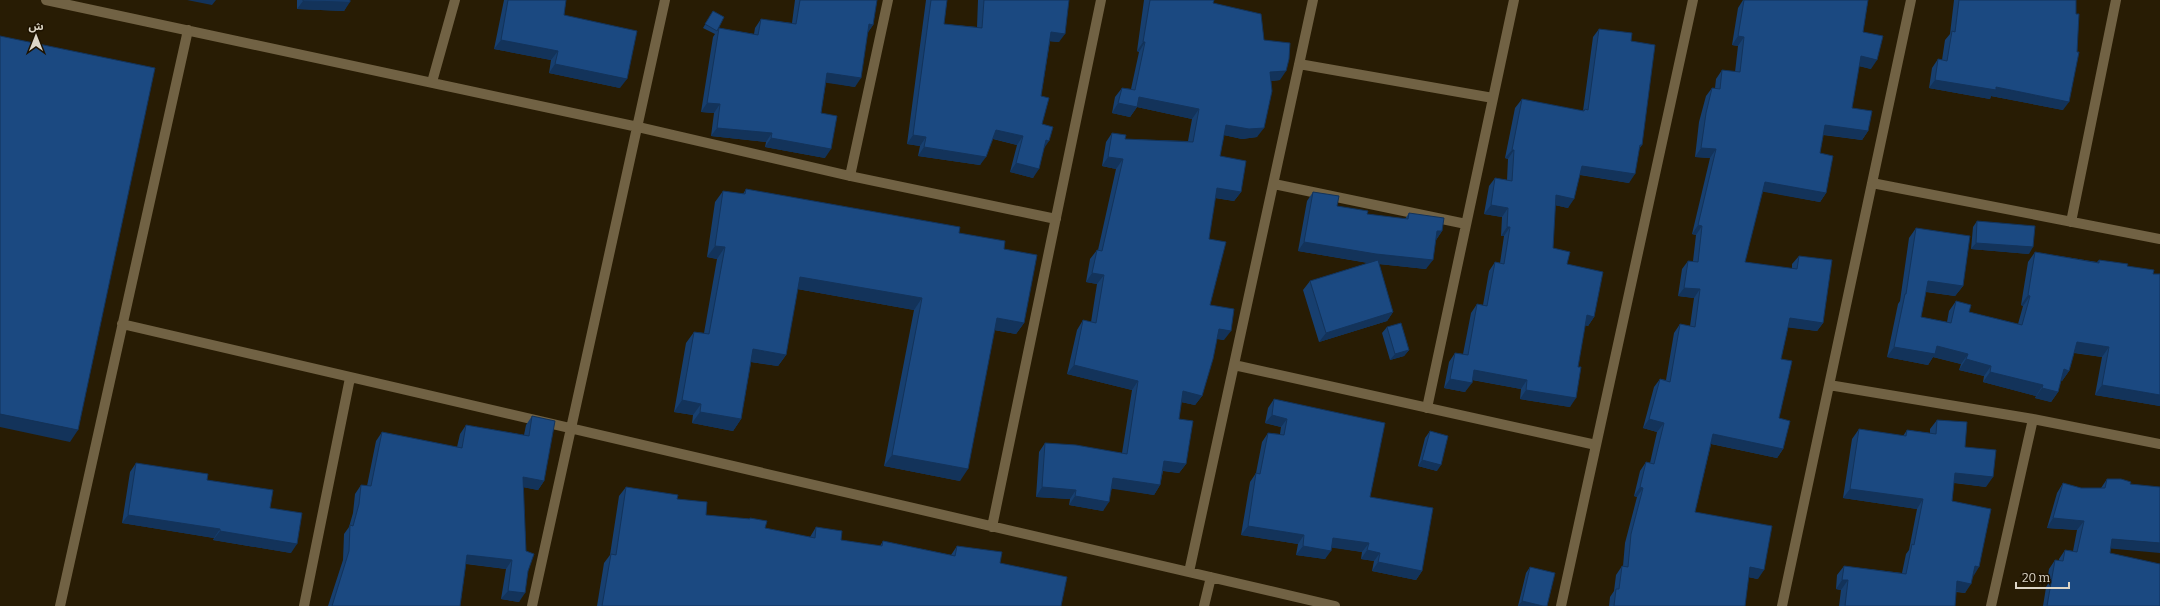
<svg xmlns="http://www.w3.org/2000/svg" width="2160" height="606" viewBox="0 0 2160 606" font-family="Bitter,'Noto Sans Arabic',serif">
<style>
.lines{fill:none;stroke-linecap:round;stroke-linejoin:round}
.minor{stroke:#716244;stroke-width:10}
.wall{fill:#173f6f}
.shaded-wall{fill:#13335a}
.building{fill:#1b4981;stroke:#13335a}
</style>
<rect width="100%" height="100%" fill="#281c04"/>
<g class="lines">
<path class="minor" d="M46 0 638 127 850 176 1056 219
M1299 64 1493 98
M432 82 455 0
M850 176 888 0
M1872 183 2160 239
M1274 184 1466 224
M2071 222 2116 0
M122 324 1335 606
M1234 365 1596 445
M1829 385 2033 419 2160 444
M1427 408 1514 0
M992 527 1101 0
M1189 572 1313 0
M60 606 188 30
M304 606 350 378
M532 606 665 0
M1204 606 1211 577
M1561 606 1693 0
M1782 606 1911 0
M1991 606 2033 419"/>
</g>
<path class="wall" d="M297 0H350L344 11 297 9Z
M504 0H566L564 15 620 88 549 73 551 60 494 49Z
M795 0H877L873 25 868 32 855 87 826 82 821 113 825 158 765 147 766 142 711 136 714 113 701 112 713 37 719 28 754 34 755 28 761 19 792 23Z
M926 0H947L944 24 977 27 978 0H1069L1059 42 1050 41 1041 96 1042 124 1044 149 1033 178 1010 172 1017 145 993 139 980 165 918 156 920 146 907 144Z
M1144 0H1214L1213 3 1264 40 1280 80 1271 81 1257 137 1242 139 1224 135 1220 156 1241 192 1234 201 1215 198 1209 239 1210 305 1224 340 1217 339 1202 396 1195 405 1181 402 1179 419 1186 464 1179 473 1163 471 1160 485 1154 495 1112 488 1103 511 1069 505 1070 499 1036 497 1039 452 1045 443 1122 453 1132 390 1067 374 1077 330 1083 320 1091 322 1097 284 1086 282 1090 259 1097 250H1098L1116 169 1102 166 1106 142 1112 133 1125 139 1188 141 1192 119 1137 107 1130 117 1112 113 1115 97 1122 88 1131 89 1139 52 1137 51Z
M1743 0H1868L1863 32 1871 69 1859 66 1852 108 1868 131 1862 140 1823 135 1820 153 1826 193 1820 202 1762 191 1745 262 1792 269V264L1799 256 1823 323 1817 331 1788 327 1781 359 1779 418 1783 449 1777 458 1711 444 1695 512 1758 579 1748 577 1745 606H1609L1610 597 1614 591 1616 575 1622 566H1623L1625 543 1637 497 1634 496 1640 471 1646 462 1650 463 1657 432 1643 428 1654 387 1660 379 1666 380 1674 333 1680 324 1690 326 1694 298 1678 296 1682 269 1688 261H1693L1696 235 1692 234 1710 158 1695 157 1699 122 1706 96 1712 88H1715L1716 79 1722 70 1735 72 1738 46 1732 45 1738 8Z
M1954 0H2076L2063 110 1991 96 1990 99 1929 88 1932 68 1938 59 1942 60 1945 40 1950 34Z
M713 11 717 31 715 34 703 28Z
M1599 29 1631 41 1642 145 1639 149 1629 183 1580 175 1568 208 1555 205 1553 248 1567 264 1594 317 1588 326 1585 325 1570 407 1520 399 1521 389 1472 380 1465 392 1444 388 1449 362 1455 353 1463 354 1471 313 1477 304 1483 305 1489 271 1495 262 1500 263 1504 236H1501L1502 217 1484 214 1489 186 1495 178 1507 180 1508 159 1505 158 1515 108 1522 99 1583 111 1593 37Z
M746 189 959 233 1004 249 1024 323 1016 334 994 330 960 481 884 466 914 310 797 289 786 355 778 366 751 362 741 419 733 431 692 423 693 415 674 412 686 343 694 332 704 333 717 259 707 257 715 202 723 191 743 194Z
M1313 192 1337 206 1367 214 1405 219 1409 213 1442 231 1436 240H1435L1426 269 1379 264 1393 312 1387 321 1319 342 1303 290 1310 281 1368 263 1298 251 1307 201Z
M1977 221 2029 254 1971 249 1973 227Z
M1916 228 1963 286 1955 296 1926 292 1921 317 1947 322 1949 311 1956 301 1969 312 2018 324 2023 306 2021 305 2028 262 2035 252 2097 262 2099 260 2127 266 2153 274 2160 406 2095 395 2102 357 2074 353 2069 371 2062 381 2061 380 2058 392 2051 402 2035 398 2036 396 1983 382 1984 376 1959 370 1961 364 1933 357 1928 365 1887 357 1898 304 1900 301 1909 238Z
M1387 327 1409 350 1404 356 1390 360 1382 333Z
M1274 399 1370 497 1422 571 1416 580 1372 571 1374 561 1361 559 1362 552 1331 547 1325 559 1296 555 1298 544 1241 535 1250 482 1256 473 1262 442 1268 433 1280 434 1281 427 1265 423 1268 408Z
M532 416 544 481 538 490 523 487 526 551 528 571 519 602 501 599 506 569 466 564 460 606H328L343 560 344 534 349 527 353 513 355 494 361 485 367 486 376 441 382 432 457 447 460 434 466 425 524 435 526 425Z
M1937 420 1965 447 1986 487 1954 483 1952 501 1973 576 1965 593 1956 592 1955 606H1839L1841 590 1836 589 1837 575 1844 566 1902 573 1906 554 1909 550 1917 509 1843 498 1852 439 1859 429 1903 436 1907 430 1930 433V429Z
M1430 431 1437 471 1418 466 1425 438Z
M136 463 207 480 270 508 291 553 213 540 214 538 122 523 130 472Z
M2107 479 2110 549V553L2160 606H2043L2049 569 2055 560 2059 561V559L2065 550 2073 551 2077 530 2047 528 2057 493 2063 483 2081 488H2101Z
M626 487 677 499 706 515 749 519 750 518 765 528 810 537 816 527 841 540 880 546 883 541 951 555 957 546 1000 563 1061 606H597L604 563 610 555 619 496Z
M1530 567 1547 606H1518L1526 573Z"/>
<path class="shaded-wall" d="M187 0H216L212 5Z
M303 1 350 2 344 11 297 9Z
M869 24 873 25 867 34Z
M1051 32 1065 34 1059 42 1045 41Z
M1738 36 1744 37 1738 46 1732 45Z
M501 40 558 51 551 60 494 49Z
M1143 42H1145L1139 52 1137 51Z
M1861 56 1877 60 1871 69 1855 65Z
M555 64 627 79 620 88 549 73Z
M1286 71 1280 80 1264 82 1270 72Z
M827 73 861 78 855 87 821 82Z
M1935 80 1996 87 2069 102 2063 110 1991 96 1990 99 1929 88Z
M1139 97 1199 109 1192 119 1137 107 1130 117 1112 113 1118 103Z
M707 103 720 104 714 113 701 112Z
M1226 125 1264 128 1257 137 1242 139 1219 134Z
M1825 125 1868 131 1862 140 1819 134Z
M717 128 772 133 766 142 711 136Z
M996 130 1023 136 1017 145 990 138Z
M913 135 926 137 920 146 907 144Z
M771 138 831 149 825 158 765 147Z
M1046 140 1049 141 1043 150Z
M924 147 986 157 980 165 918 156Z
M1701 148 1716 149 1710 158 1695 157Z
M1512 150H1514L1508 159 1505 158Z
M1108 157 1123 159 1116 169 1102 166Z
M1016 163 1039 169 1033 178 1010 172Z
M1582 166 1635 174 1629 183 1576 174Z
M1765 182 1826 193 1820 202 1759 191Z
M1217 188 1241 192 1234 201 1210 197Z
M1556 195 1574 199 1568 208 1550 204Z
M1491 205 1508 208 1502 217 1484 214Z
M1698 225 1702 226 1696 235 1692 234Z
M1507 227H1510L1504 236H1501Z
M1437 231H1442L1436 240H1430Z
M1304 242 1433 260 1426 269 1369 263 1298 251Z
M1976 243 2033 247 2029 254 1971 249Z
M715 246 725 247 717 259 707 257Z
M1092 273 1104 275 1097 284 1086 282Z
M800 277 922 298 914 310 792 288Z
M1928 281 1963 286 1955 296 1921 291Z
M1684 288 1700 289 1694 298 1678 296Z
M2028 295 2030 296 2023 306 2021 305Z
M1393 312 1387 321 1319 342 1326 333Z
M1587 315 1594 317 1588 326 1580 324Z
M997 318 1024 323 1016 334 989 329Z
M1790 318 1823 323 1817 331 1784 327Z
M1219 329 1231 331 1224 340 1212 338Z
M2077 342 2109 347 2102 357 2070 352Z
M1937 346 1968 354 1961 364 1933 357 1928 365 1887 357 1894 347Z
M753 349 786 355 778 366 745 361Z
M1409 350 1404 356 1390 360 1395 354Z
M1966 359 1991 366 1984 376 1959 370Z
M1074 365 1138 381 1132 390 1067 374Z
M2064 369 2069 371 2062 381 2057 379Z
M1474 370 1527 380 1521 389 1468 379Z
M1990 372 2043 385 2036 396 1983 382Z
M1450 379 1472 383 1465 392 1444 388Z
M2102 385 2160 395V406L2095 395Z
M2042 388 2058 392 2051 402 2035 398Z
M1526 390 1576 398 1570 407 1520 399Z
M1183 391 1202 396 1195 405 1177 401Z
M682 400 701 404 693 415 674 412Z
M700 412 741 419 733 431 692 423Z
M0 414 78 430 70 442 0 427Z
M1272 415 1287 419 1281 427 1265 423Z
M1649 419 1664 423 1657 432 1643 428Z
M1713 434 1783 449 1777 458 1707 443Z
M892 455 968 469 960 481 884 466Z
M1422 460 1441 465 1437 471 1418 466Z
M1164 461 1186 464 1179 473 1158 470Z
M1955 473 1993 477 1986 487 1949 482Z
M523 477 544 481 538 490 517 486Z
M1113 478 1160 485 1154 495 1107 488Z
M1042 487 1076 490 1070 499 1036 497Z
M1640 487 1643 488 1637 497 1634 496Z
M1850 489 1923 499 1917 509 1843 498Z
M1075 496 1109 502 1103 511 1069 505Z
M128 515 220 529 214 538 122 523Z
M2053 518 2084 521 2077 530 2047 528Z
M1248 526 1304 535 1298 544 1241 535Z
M220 531 297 544 291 553 213 540Z
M1333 538 1369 543 1362 552 1327 547Z
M2112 539 2160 543V553L2105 548Z
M1303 546 1331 551 1325 559 1296 555Z
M1367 550 1380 553 1374 561 1361 559Z
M467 555 512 560 506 569 461 563Z
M1378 562 1422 571 1416 580 1372 571Z
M1975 566 1979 567 1973 577Z
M1750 567 1764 570 1758 579 1743 576Z
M1842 580H1848L1841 590 1836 589Z
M1957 581 1971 584 1965 593 1950 590Z
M508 591 525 593 519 602 501 599Z
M1522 601 1543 606H1518Z"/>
<path class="building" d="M303 0H350V2L303 1Z
M508 0H566L564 15 637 31 627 79 555 64 558 51 501 40Z
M800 0H877L873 25 869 24 861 78 827 73 821 113 837 116 831 149 771 138 772 133 717 128 720 104 707 103 719 28 758 35 761 19 796 24Z
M931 0H947L944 24 982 28 984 0H1069L1065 34 1051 32 1041 96 1049 98 1042 124 1053 127 1049 141 1046 140 1039 169 1016 163 1023 136 996 130 986 157 924 147 926 137 913 135Z
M1150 0H1214L1213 3 1261 14 1264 40 1290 43 1289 59 1286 71 1270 72 1272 91 1264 128 1249 129 1226 125 1220 156 1246 161 1241 192 1217 188 1209 239 1226 242 1210 305 1234 309 1231 331 1219 329 1213 359 1202 396 1183 391 1179 419 1193 421 1186 464 1164 461 1160 485 1113 478 1109 502 1075 496 1076 490 1042 487 1045 443 1076 445 1127 454 1138 381 1074 365 1083 320 1096 323 1104 275 1092 273 1097 250 1102 251 1123 159 1108 157 1112 133 1126 135 1125 139 1193 142 1199 109 1139 97 1137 107 1118 103 1122 88 1135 90 1145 42H1143Z
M1744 0H1868L1863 32 1883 36 1877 60 1861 56 1852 108 1872 111 1868 131 1825 125 1820 153 1833 156 1826 193 1765 182 1745 262 1797 269 1799 256 1832 260 1823 323 1790 318 1781 359 1792 361 1779 418 1790 421 1783 449 1713 434 1695 512 1772 526 1764 570 1750 567 1745 606H1614L1616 589H1619L1622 566 1628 567 1631 534 1643 488 1640 487 1646 462 1654 464 1664 423 1649 419 1660 379 1670 382 1680 324 1695 327 1700 289 1684 288 1688 261 1698 262 1702 226 1698 225 1716 149 1701 148 1706 113 1712 88 1720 89 1722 70 1740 72 1744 37 1738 36Z
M1959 0H2076V14H2079L2077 52H2079L2069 102 1996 87V90L1935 80 1938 59 1947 61 1952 31 1955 32Z
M713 11 724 17 717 31 705 24Z
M1599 29 1632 33 1631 41 1655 45 1642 145H1640L1635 174 1582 166 1574 199 1556 195 1553 248 1570 252 1567 264 1603 272 1594 317 1587 315 1578 367H1581L1576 398 1526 390 1527 380 1474 370 1472 383 1450 379 1455 353 1468 355 1477 304 1487 306 1495 262 1504 264 1510 227H1507L1508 208 1491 205 1495 178 1512 181 1514 150H1512L1522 99 1584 111 1585 109 1588 110Z
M0 36 155 68 78 430 0 414Z
M746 189 960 227 959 233 1005 241 1004 249 1037 255 1024 323 997 318 968 469 892 455 922 298 800 277 786 355 753 349 741 419 700 412 701 404 682 400 694 332 709 334 725 247 715 246 723 191 745 194Z
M1313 192 1339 196 1337 206 1368 211 1367 214 1408 219 1409 213 1444 218 1442 231H1437L1433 260 1376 254 1304 242Z
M1977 221 2035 226 2033 247 1976 243Z
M1916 228 1970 236 1963 286 1928 281 1921 317 1951 323 1956 301 1971 305 1969 312 2022 325 2030 296 2028 295 2035 252 2099 263V260L2128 264 2127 266 2154 270 2153 274H2160V395L2102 385 2109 347 2077 342 2069 371 2064 369 2058 392 2042 388 2043 385 1990 372 1991 366 1966 359 1968 354 1937 346 1935 354 1894 347 1905 294H1906Z
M1378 260 1393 312 1326 333 1310 281Z
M1401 323 1409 350 1395 354 1387 327Z
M1274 399 1385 423 1370 497 1433 508 1422 571 1378 562 1380 553 1367 550 1369 543 1333 538 1331 551 1303 546 1304 535 1248 526 1256 473 1260 474 1268 433 1284 435 1287 419 1272 415Z
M532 416 555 421 544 481 523 477 526 551 534 554 528 571 525 593 508 591 512 560 467 555 460 606H332L349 551 350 525 353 526 359 504 361 485 371 486 382 432 462 448 466 425 529 436Z
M1937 420 1967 422 1965 447 1996 450 1993 477 1955 473 1952 501 1991 509 1979 567 1975 566 1971 584 1957 581 1955 606H1845L1848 580H1842L1844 566 1906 574 1912 544 1914 545 1923 499 1850 489 1859 429 1906 436 1907 430 1936 434Z
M1430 431 1448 436 1441 465 1422 460Z
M136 463 208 474 207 480 273 490 270 508 302 513 297 544 220 531V529L128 515Z
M2107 479H2121L2131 482 2130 484 2160 487V543L2112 539 2110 553 2160 564V606H2047L2055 560 2063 561 2065 550 2077 552 2084 521 2053 518 2063 483 2081 488H2105Z
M626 487 678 495 677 499 707 502 706 515 750 519V518L767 521 765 528 815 538 816 527 842 531 841 540 882 546 883 541 955 556 957 546 1002 552 1000 563 1067 577 1061 606H602L611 554 616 555Z
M1530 567 1555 573 1547 606H1543L1522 601Z"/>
<g transform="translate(36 36)" stroke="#1e1300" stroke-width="3" paint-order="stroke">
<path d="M0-3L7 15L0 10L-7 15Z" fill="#ddd6c7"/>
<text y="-6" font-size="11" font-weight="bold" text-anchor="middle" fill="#ddd6c7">ش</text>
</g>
<path d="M2016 582v6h53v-6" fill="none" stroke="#ddd6c7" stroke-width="2"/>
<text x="2022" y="582" font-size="12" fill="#ddd6c7" stroke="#1e1300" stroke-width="3" paint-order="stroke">20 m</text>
</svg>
